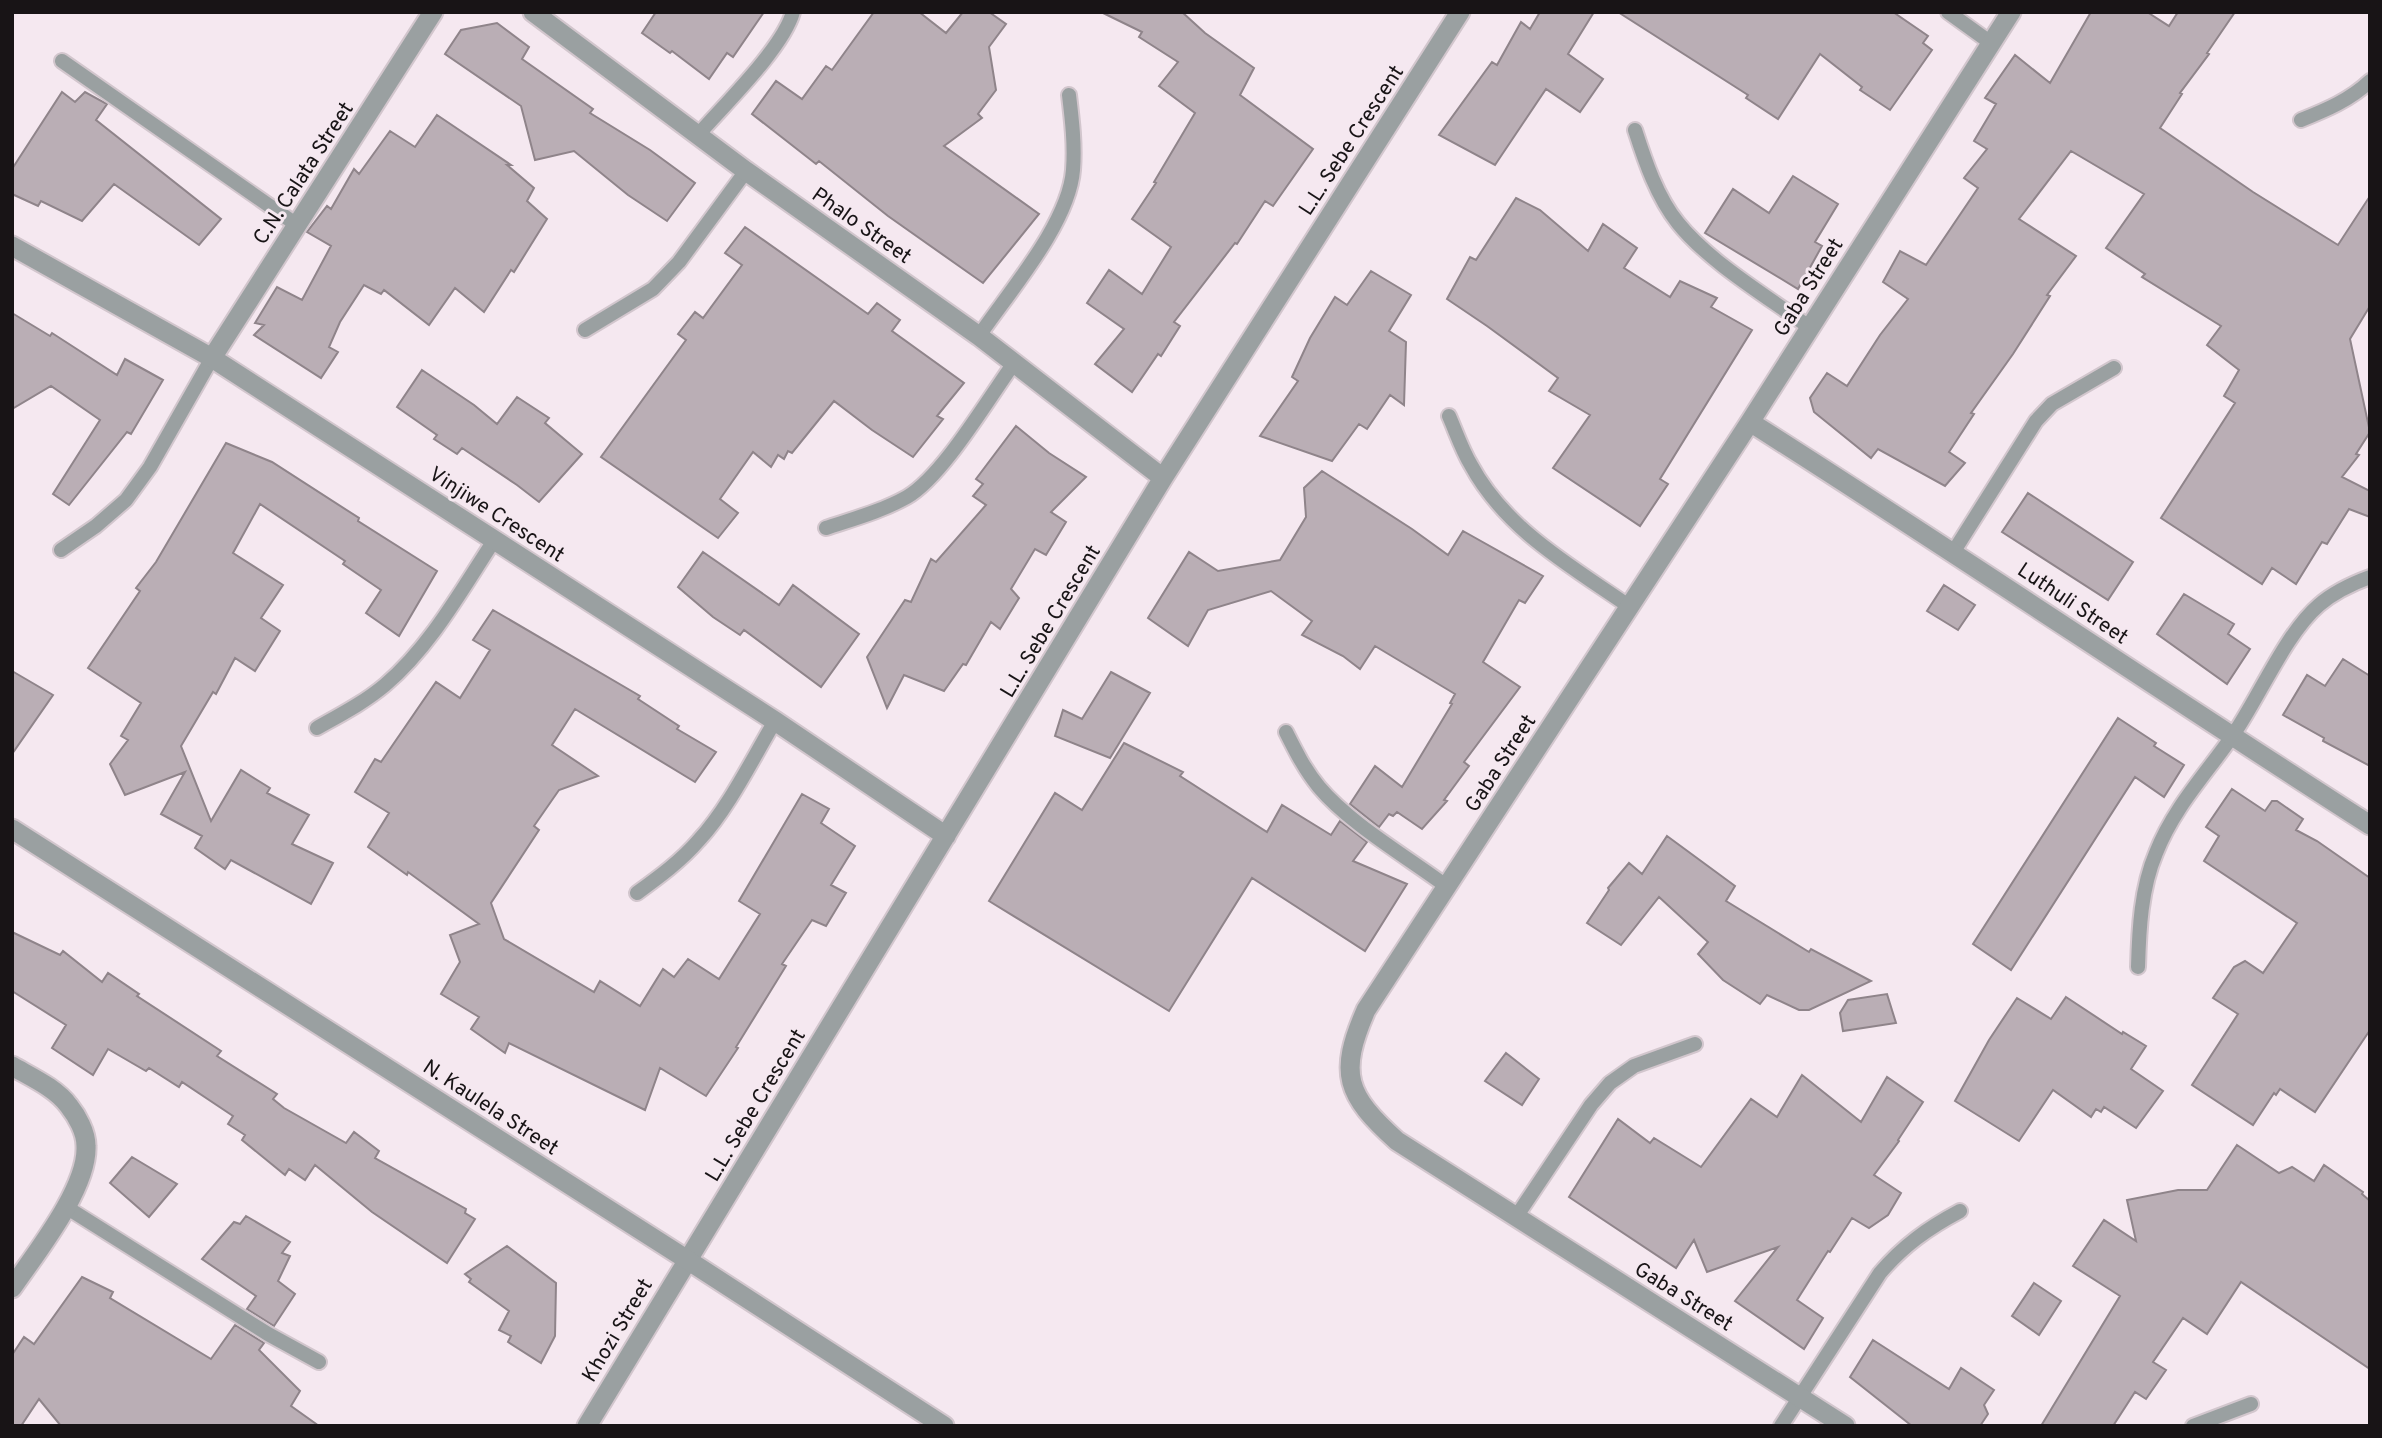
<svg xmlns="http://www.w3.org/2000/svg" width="2382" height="1438" viewBox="0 0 2382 1438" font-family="Overpass,sans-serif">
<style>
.building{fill:#baaeb5;stroke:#8f848a;stroke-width:2}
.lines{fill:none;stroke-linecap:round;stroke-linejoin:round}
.service-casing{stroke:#d2c6cd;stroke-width:18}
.minor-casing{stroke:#d2c6cd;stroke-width:23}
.tertiary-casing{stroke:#d2c6cd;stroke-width:23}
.service{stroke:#9aa0a1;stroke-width:14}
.minor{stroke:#9aa0a1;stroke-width:19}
.tertiary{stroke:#9aa0a1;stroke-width:19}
.labels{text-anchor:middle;stroke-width:6;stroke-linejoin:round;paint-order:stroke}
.street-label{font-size:21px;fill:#181416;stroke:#f5e8f0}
</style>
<rect width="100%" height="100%" fill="#f5e8f0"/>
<path class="building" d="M656 12H764L733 57 727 53 709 79 672 51 670 53 642 33Z
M874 12H919L946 33 963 12H989L1006 24 989 47 996 90 978 114 982 118 944 146 1039 214 983 283 888 216 819 161 816 164 752 114 776 81 802 99 826 66 832 70Z
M1101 12H1182L1205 33 1254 68 1240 95 1313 149 1273 206 1265 201 1237 244 1235 243 1174 322 1180 326 1161 356 1158 354 1132 392 1095 364 1124 329 1087 303 1109 270 1142 294 1171 247 1132 219 1156 183 1154 182 1195 113 1159 86 1178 62 1139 37 1142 32Z
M1540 12H1594L1568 54 1603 79 1580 112 1546 89 1495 165 1439 135 1492 62 1497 65 1521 22 1530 29Z
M1618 12H1893L1928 36 1923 43 1932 50 1890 110 1860 90 1862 87 1820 54 1778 119 1746 98 1748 95Z
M2091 12H2147L2169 26 2178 12H2235L2207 53 2209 54 2180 93 2182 94 2160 128 2253 192 2338 245 2370 196V306L2350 339 2370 432 2356 454 2359 455 2342 477 2370 491V517L2349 509 2327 544 2322 542 2296 584 2272 568 2262 584 2161 518 2235 403 2224 396 2239 370 2207 345 2221 326 2142 277 2145 274 2106 248 2144 194 2071 151 2019 219 2076 256 2047 295 2050 296 2013 354 1971 413 1974 414 1949 452 1965 463 1945 486 1878 449 1871 458 1814 412 1810 398 1827 373 1847 386 1880 335 1908 299 1883 282 1900 251 1926 265 1978 188 1964 178 1987 149 1974 141 1996 104 1985 98 2015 55 2050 83Z
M497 23 529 47 522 59 593 109 590 113 650 150 695 183 667 221 628 195 574 151 535 160 521 106 445 54 461 30Z
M62 92 75 102 85 92 107 104 96 120 221 219 199 245 114 184 82 221 41 201 38 206 12 194V169Z
M437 115 511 165H507L534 188 527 201 547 219 514 272 511 270 484 312 455 288 429 325 384 290 381 294 364 285 340 322 329 347 338 352 321 378 254 335 264 325 255 323 277 287 302 300 331 246 307 232 327 206 331 209 354 169 359 174 390 131 415 147Z
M1793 176 1838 204 1815 242 1822 246 1798 289 1705 233 1733 189 1769 213Z
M1516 198 1540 210 1588 251 1603 224 1637 248 1624 268 1670 297 1680 281 1717 298 1711 307 1752 330 1660 479 1668 484 1640 526 1553 468 1590 415 1549 391 1558 378 1487 326 1447 299 1470 257 1476 260Z
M745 227 868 314 877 303 900 320 892 331 964 383 937 416 943 419 913 457 872 430 834 401 792 453 788 451 784 459 778 455 771 467 753 452 720 499 738 513 718 538 601 457 686 340 678 334 695 312 703 318 742 265 725 253Z
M1371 271 1411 295 1389 331 1406 342 1404 405 1390 395 1367 429 1359 424 1332 461 1260 436 1298 381 1292 377 1310 338 1335 297 1347 305Z
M12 313 50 336 52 333 117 375 125 359 163 380 131 434 127 432 69 505 53 494 100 420 51 386 12 409Z
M422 370 474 405 497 424 517 397 549 418 545 423 582 454 539 502 517 485 462 448 457 454 434 439 437 435 397 407Z
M1016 426 1049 453 1086 477 1051 512 1066 522 1046 555 1035 549 1011 589 1019 598 1000 629 991 622 966 665 963 664 944 691 904 675 887 708 867 657 905 600 911 602 931 559 936 562 986 505 973 496 983 484 976 479Z
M226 443 272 462 359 518 358 521 437 571 399 636 366 613 381 590 343 564 345 561 260 504 233 553 283 585 261 618 280 631 255 671 235 658 216 694 213 692 181 746 211 821 241 770 270 788 267 793 309 815 292 844 333 863 311 904 231 860 225 869 195 848 202 836 161 814 185 772 125 795 110 764 128 740 121 736 141 703 88 668 140 591 136 588 156 562Z
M1322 471 1412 529 1448 555 1463 531 1543 576 1525 603 1519 600 1483 662 1520 687 1464 762 1469 766 1444 800 1447 801 1422 829 1397 812 1393 816 1389 814 1379 827 1350 804 1375 766 1402 787 1452 704 1450 703 1455 694 1375 646 1360 669 1343 656 1302 635 1312 621 1271 591 1208 610 1188 646 1148 618 1189 552 1218 571 1280 560 1306 517 1304 488Z
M2028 493 2133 562 2108 600 2002 532Z
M703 552 779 605 793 585 859 634 821 687 744 630 740 635 713 617 678 587Z
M1944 585 1975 605 1958 630 1927 611Z
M2184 594 2234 624 2228 634 2250 649 2227 684 2157 634Z
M493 610 640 696 638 699 679 726 677 729 716 752 695 782 575 709 552 745 598 776 559 790 534 826 539 830 491 903 504 939 594 992 600 981 640 1006 663 969 674 977 688 959 719 979 760 914 739 901 802 794 829 809 821 823 855 846 831 885 846 893 826 926 812 920 782 964 786 966 736 1047 738 1048 706 1096 660 1068 645 1110 509 1043 505 1053 471 1029 479 1017 441 994 460 962 450 935 479 924 408 872 407 875 368 847 389 813 355 792 375 759 381 762 436 682 460 698 490 650 473 640Z
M2343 659 2370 676V766L2323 741 2324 738 2283 715 2307 675 2325 686Z
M12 671 53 695 12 754Z
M1111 672 1150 693 1110 758 1055 736 1063 710 1082 719Z
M2118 718 2156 743 2154 746 2184 765 2164 797 2135 777 2011 970 1973 944Z
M1124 743 1183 772 1180 776 1267 832 1282 805 1331 835 1340 821 1367 842 1353 861 1407 884 1365 951 1252 878 1169 1011 989 901 1055 793 1082 810Z
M2232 789 2265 811 2272 801H2277L2303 819 2296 830 2317 841 2370 878V1030L2315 1112 2280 1089 2276 1095 2274 1093 2253 1125 2192 1085 2238 1014 2213 998 2234 967 2245 961 2263 973 2297 923 2204 861 2219 836 2206 827Z
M1667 836 1735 886 1726 901 1809 952 1811 949 1871 981 1809 1010H1799L1767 995 1760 1004 1723 980 1698 954 1708 942 1659 897 1621 945 1587 923 1609 890 1608 888 1629 863 1642 874Z
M12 932 60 955 63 951 102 982 108 973 139 994 137 996 221 1051 217 1056 277 1094 273 1099 284 1108 346 1143 354 1132 379 1151 375 1158 466 1209 465 1213 475 1219 447 1263 372 1212 315 1165 305 1180 289 1169 285 1175 242 1140 245 1135 228 1124 233 1116 182 1082 179 1087 149 1068 146 1071 108 1049 93 1075 52 1048 66 1025 12 991Z
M1887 994 1896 1023 1843 1031 1840 1013 1848 1000Z
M2066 997 2122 1034 2123 1032 2146 1046 2131 1069 2163 1091 2136 1128 2104 1107 2101 1112 2096 1109 2091 1117 2053 1090 2019 1141 1955 1101 1989 1040 2017 998 2051 1019Z
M1506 1053 1539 1079 1522 1105 1485 1081Z
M1802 1075 1861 1122 1887 1077 1923 1102 1898 1140 1899 1141 1874 1175 1901 1193 1888 1215 1869 1228 1852 1218 1830 1252 1828 1251 1797 1300 1823 1318 1804 1349 1735 1301 1778 1247 1707 1272 1694 1240 1676 1268 1569 1197 1618 1119 1650 1143 1654 1138 1701 1167 1751 1099 1777 1117Z
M2237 1145 2279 1173 2292 1167 2314 1181 2324 1165 2363 1192 2362 1194 2370 1201V1369L2241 1282 2207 1334 2183 1318 2153 1362 2166 1370 2146 1399 2135 1392 2113 1426H2041L2120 1296 2073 1266 2104 1220 2136 1241 2127 1200 2178 1190H2207Z
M132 1157 177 1184 149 1217 110 1183Z
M246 1216 290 1242 282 1253 290 1256 278 1281 295 1294 274 1326 247 1309 256 1296 202 1259 234 1222 240 1224Z
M507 1246 556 1283 555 1336 541 1363 508 1342 511 1336 499 1330 509 1311 469 1282 471 1279 465 1274Z
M82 1277 113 1292 110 1298 211 1359 235 1325 264 1343 259 1350 300 1391 291 1406 319 1426H61L39 1399 21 1426H12V1355L24 1337 34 1344Z
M2034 1283 2061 1301 2039 1335 2012 1316Z
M1873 1340 1949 1389 1961 1368 1994 1390 1984 1405 1988 1414 1980 1426H1912L1850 1377Z"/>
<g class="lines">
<defs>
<path id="service" d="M1948 12 1991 43
M62 61 297 225
M2301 120C2326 110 2350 100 2370 81
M1635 130C1645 161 1657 197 1678 223 1709 262 1768 297 1809 327
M698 135C724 105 783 48 793 12
M585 330 653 289 679 262 746 171
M979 336C1009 292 1069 223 1073 170 1075 145 1072 120 1069 95
M1449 416C1456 432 1462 450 1471 465 1506 530 1571 566 1630 607
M826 528C853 519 882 511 907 497 943 476 988 399 1014 363
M61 550 96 526 126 500 150 467 212 358
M1954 551 2036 421 2052 404 2114 368
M317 728C340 715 365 702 385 685 431 646 462 589 495 539
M1286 732C1296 752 1305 770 1319 787 1349 823 1407 857 1446 886
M637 893C659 877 681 861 699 840 728 809 753 758 775 721
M2138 967C2139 930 2141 888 2156 853 2173 809 2205 775 2231 738 2258 700 2285 634 2319 605 2334 592 2351 584 2370 577
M66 1207 268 1334 319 1362
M1516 1217 1591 1105 1610 1083 1634 1066 1695 1044
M1781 1426 1880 1273C1903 1246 1928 1228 1960 1211
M2193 1426 2251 1404"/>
<path id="minor" d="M533 12 746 171 979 336 1163 478
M12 246 212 358 775 721 946 836
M212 358 433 12
M1750 422C1958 554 2162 692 2370 825
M12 1066C31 1077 56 1088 69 1106 77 1116 86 1132 86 1146 88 1188 36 1253 12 1288
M587 1426 1163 478 1460 12
M1845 1426 1397 1141C1346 1095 1338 1074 1366 1010L1750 422 2011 12"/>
<path id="tertiary" d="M12 829 686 1259 944 1426"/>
</defs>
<use href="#service" class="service-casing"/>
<use href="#minor" class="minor-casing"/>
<use href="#tertiary" class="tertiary-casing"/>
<use href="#service" class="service"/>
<use href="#minor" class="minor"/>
<use href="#tertiary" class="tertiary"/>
</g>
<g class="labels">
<g class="street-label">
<text transform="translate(1351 140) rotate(-57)" y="7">L.L. Sebe Crescent</text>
<text transform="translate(303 173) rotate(-57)" y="7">C.N. Calata Street</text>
<text transform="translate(862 225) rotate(35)" y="7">Phalo Street</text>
<text transform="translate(1808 287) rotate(-58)" y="7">Gaba Street</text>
<text transform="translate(497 514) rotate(33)" y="7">Vinjiwe Crescent</text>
<text transform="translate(2073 603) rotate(34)" y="7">Luthuli Street</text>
<text transform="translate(1050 621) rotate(-59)" y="7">L.L. Sebe Crescent</text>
<text transform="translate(1500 763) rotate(-57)" y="7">Gaba Street</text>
<text transform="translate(755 1105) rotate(-59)" y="7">L.L. Sebe Crescent</text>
<text transform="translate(491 1107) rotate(33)" y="7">N. Kaulela Street</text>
<text transform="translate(1684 1296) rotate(32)" y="7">Gaba Street</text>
<text transform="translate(617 1330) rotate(-59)" y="7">Khozi Street</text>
</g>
</g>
<rect width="2382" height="1438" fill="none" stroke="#181416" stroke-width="28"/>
</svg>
